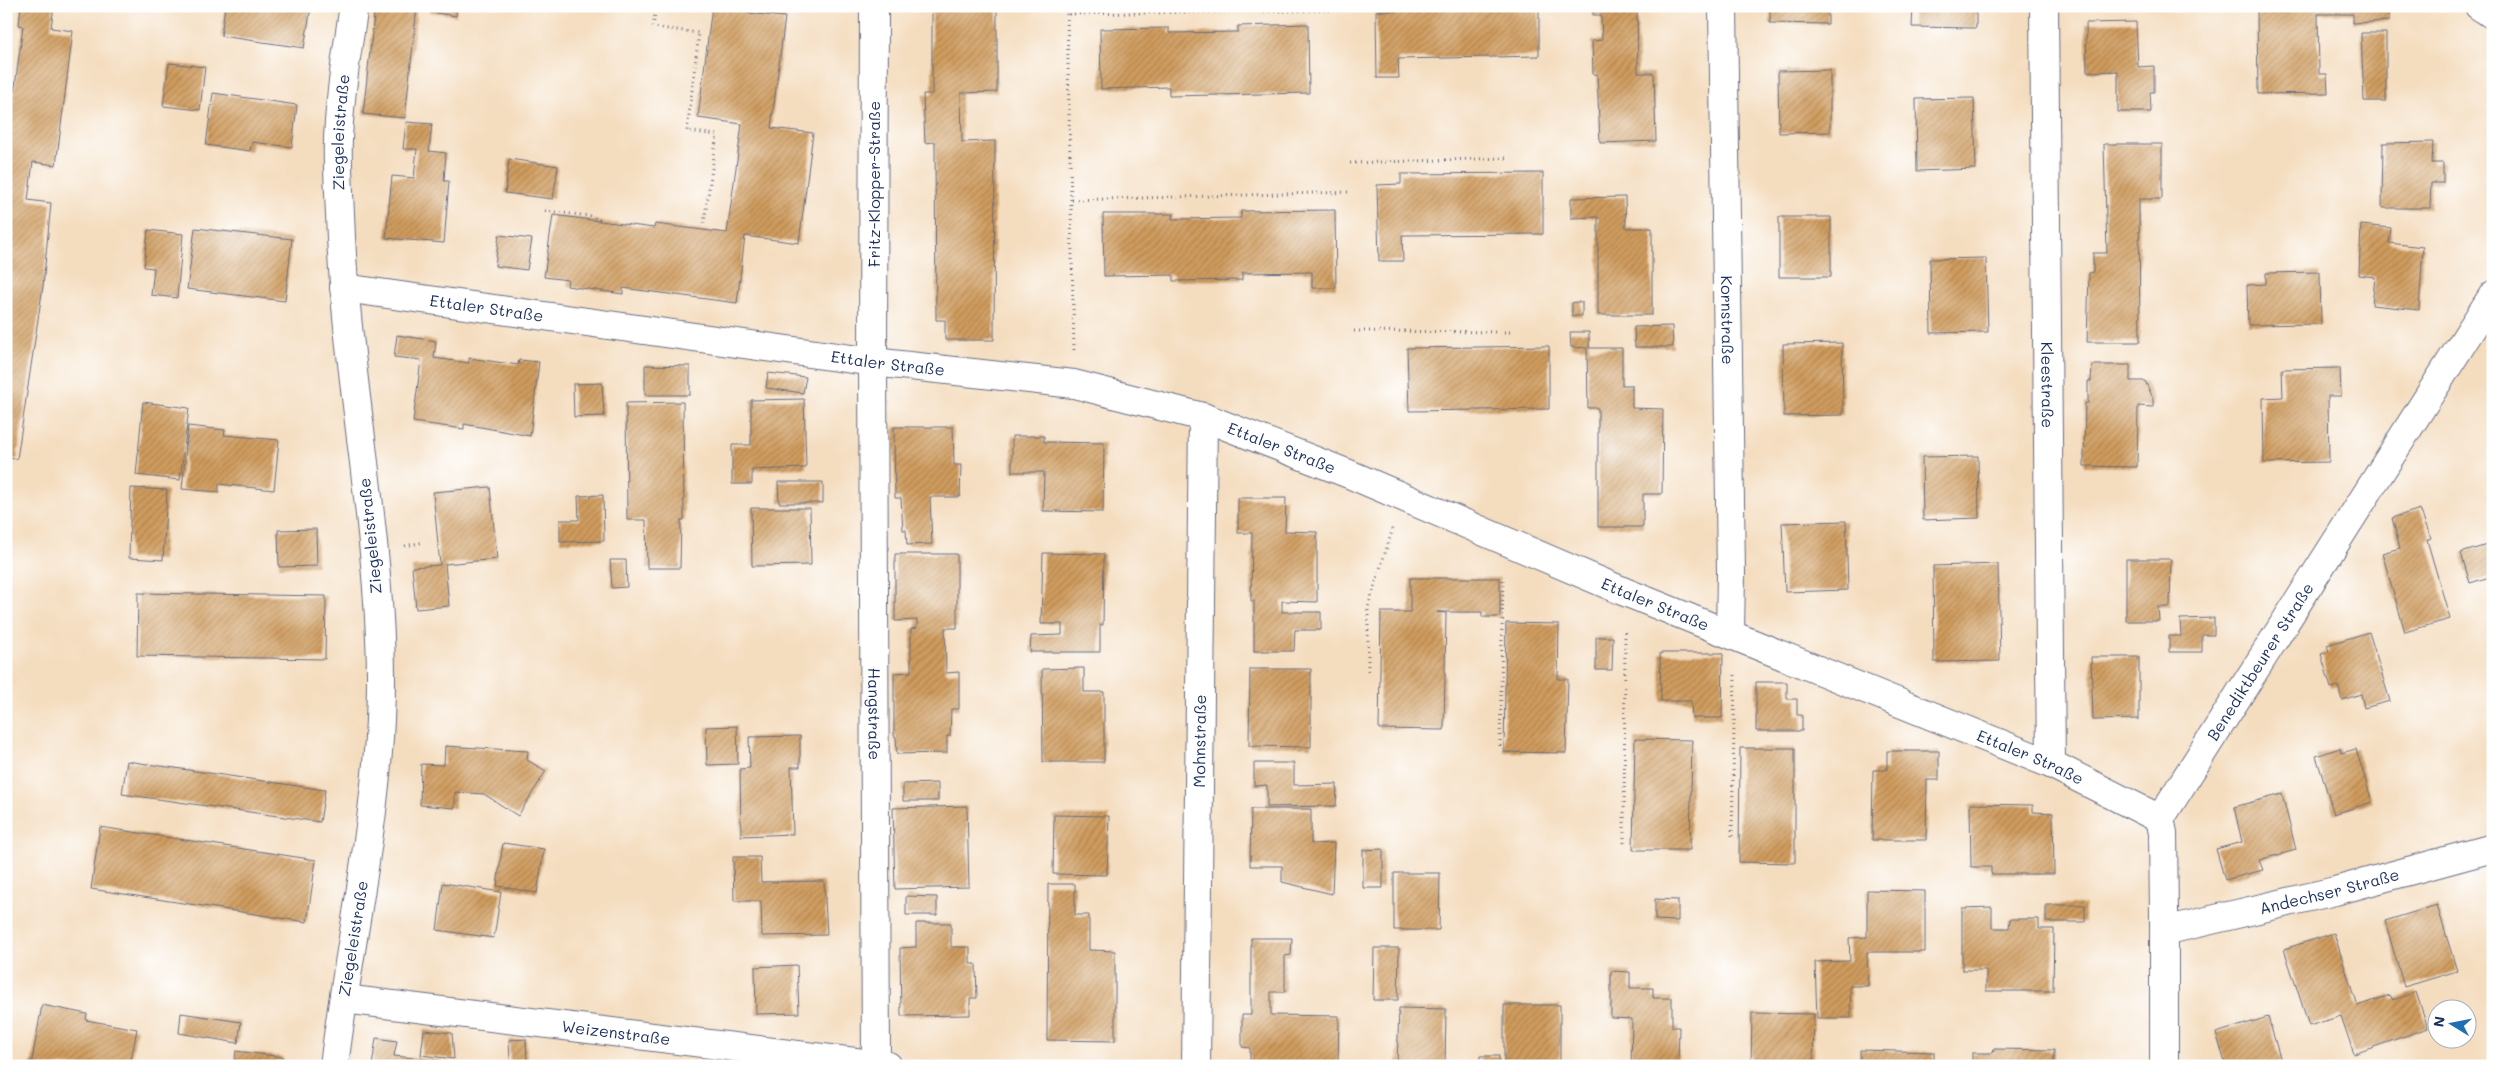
<svg xmlns="http://www.w3.org/2000/svg" width="2499" height="1072" viewBox="0 0 2499 1072" font-family="Mali,sans-serif">
<style>
.building{fill:url(#building-hatch)}
.lines{fill:none;stroke-linecap:round;stroke-linejoin:round}
.minor-casing{stroke:#676c80;stroke-width:30}
.path{stroke:#676c80;stroke-width:3;stroke-dasharray:1 4;stroke-linecap:butt}
.minor{stroke:#fff;stroke-width:28}
.labels{text-anchor:middle;stroke-width:4;stroke-linejoin:round;paint-order:stroke}
.street-label{font-size:16px;fill:#1b2f5e;stroke:#fff}
</style>
<defs>
<pattern id="building-hatch" width="6" height="6" patternUnits="userSpaceOnUse" patternTransform="scale(1.25)"><rect width="6" height="6" fill="#d09c5d"/><path d="M-1 1l2-2M0 6l6-6M5 7l2-2" fill="none" stroke="#a88050"/></pattern>
</defs>
<rect width="100%" height="100%" fill="#fff"/>
<filter id="ink" filterUnits="userSpaceOnUse"><feTurbulence type="fractalNoise" baseFrequency=".02" numOctaves="2"/><feDisplacementMap in="SourceGraphic" scale="10" xChannelSelector="R" yChannelSelector="G"/><feConvolveMatrix kernelMatrix="1 2 1 2 8 2 1 2 1" color-interpolation-filters="sRGB"/></filter>
<filter id="wash" filterUnits="userSpaceOnUse"><feTurbulence type="fractalNoise" baseFrequency=".0096" numOctaves="4" result="noise"/><feDisplacementMap in="SourceGraphic" scale="20" xChannelSelector="R" yChannelSelector="G"/><feGaussianBlur stdDeviation="1.12" result="paint"/><feColorMatrix in="noise" values="0 0 0 0 0 0 0 0 0 0 0 0 0 0 0 0 0 1.4 0 .05"/><feComposite in="paint" operator="in"/></filter>
<g filter="url(#wash)">
<rect width="100%" height="100%" fill="#f4ddbf"/>
<g id="blocks">
<path class="building" d="M21 6H54L51 28 73 31 56 165 33 162 28 200 51 203 43 286 17 459 6 458V155L23 26 19 25Z
M225 6 311 7 304 48 221 36Z
M375 6H417L405 118 363 114Z
M431 6H457L456 16 430 12Z
M712 6H749L748 13 785 17 771 128 813 133 799 243 745 236 737 303 623 288V294L567 286 568 280 544 277 553 215 654 228 655 224 727 233 742 124 698 118Z
M932 6H997V92L961 93 962 142 995 141 994 340H945V320H936L935 142 925 143 923 94H932Z
M1397 6H1539V56L1398 59 1399 78H1377L1376 11H1397Z
M1593 6H1637L1638 73H1654L1656 141 1600 143 1597 74H1593L1592 41 1602 40 1601 15H1593Z
M1770 6H1828V24L1770 23Z
M1913 6H1976V28L1912 27Z
M2304 6H2388L2389 21 2353 23V14H2318L2319 74H2327L2328 93 2258 94 2257 9 2304 8Z
M2136 22 2138 67 2154 66V92H2150L2151 112H2118V71L2087 72 2086 23Z
M1308 24 1309 93 1169 96V87L1101 89 1100 29 1169 28V33L1238 32V26Z
M2361 33H2386V101H2364Z
M169 63 205 67 200 110 163 106Z
M1830 70V132L1779 133 1778 71Z
M213 93 297 105 292 147 252 142 250 151 206 145Z
M1974 98 1976 169 1917 171 1916 99Z
M406 122 432 124 429 151 446 153 444 181H449L444 243 386 238 392 176 414 178 417 149H403Z
M2433 142 2432 163H2443V183H2431L2430 208H2382L2383 143Z
M2104 144H2162V199H2139L2140 342H2087L2089 273 2093 272V253H2107Z
M509 159 558 166 553 199 505 193Z
M1543 173V234L1402 235 1403 261H1379L1377 185 1401 184V174Z
M1625 197 1626 228H1652V315H1598V217L1571 218V198Z
M1335 210 1336 288H1312V272L1242 273V280L1173 281V275L1104 276 1103 214H1173L1172 219 1241 218V211Z
M1779 217H1831V277H1779Z
M2361 225 2391 228 2389 243 2423 247 2419 310 2372 305 2375 277 2359 275Z
M195 228 292 239 285 301 187 289Z
M148 230 183 234 177 298 151 295 154 268 144 267Z
M499 235 532 239 527 270 495 266Z
M1986 258 1988 332 1931 333 1930 259Z
M2320 272 2321 324 2248 325 2247 285 2266 284V273Z
M1576 302H1582V316H1572V303Z
M1672 326 1673 347H1635L1634 327Z
M1570 332H1589V348H1622V385H1632V408L1663 409 1662 494H1643V527H1598V408H1588L1587 348 1571 347Z
M397 335 436 341 434 358 469 363V358L518 365 519 360 539 362 530 436 464 424V429L413 422 421 360 394 357Z
M1842 343 1843 415 1784 416 1783 344Z
M1549 346V409L1409 411 1407 348Z
M645 365 690 366V395H645Z
M2092 365H2130V381H2145L2153 398V407L2138 406 2137 467 2084 466 2085 403H2088V381H2091Z
M2340 368 2341 396H2328L2329 462 2264 463 2263 398 2283 397 2282 369Z
M768 373 806 377 803 393 766 388Z
M602 383 604 416 574 417 573 384Z
M804 399 806 468 752 470V484H732V445H751V400Z
M143 402 189 408 180 480 136 475Z
M683 402 684 520H681L680 568H647L646 520H627L626 403Z
M188 426 225 430 224 435 279 440 274 490 219 484V492L182 489Z
M894 427H953L954 465H961L960 497H930L932 544 907 545 906 530H903L901 498H895Z
M1012 436H1044V442L1104 443 1103 512 1043 511 1044 472H1012Z
M1978 456 1979 518 1923 520 1922 457Z
M778 482H823V503H779Z
M490 487 497 559 445 564 449 606 416 609 412 567 440 565 433 492Z
M131 488 167 490 163 560 129 558Z
M603 495 604 541 560 542V520H579L578 496Z
M1238 498H1286L1285 531 1317 532V602L1282 601V612H1321V630H1295L1294 651H1254V601H1251L1252 533H1238Z
M751 508H810L811 565 752 566Z
M2420 509 2431 538 2427 540 2450 619 2405 632 2382 553 2400 548 2392 518Z
M1846 521 1848 590 1785 592 1782 523Z
M316 529 317 566 279 567 278 530Z
M2493 543V576L2470 583 2461 553Z
M1043 553 1104 554 1103 625H1100V652H1030L1031 636 1062 635V624H1041Z
M895 554H957V628H945L946 673 959 672V709H951L950 736H947V753L897 754 896 737 894 736V673L911 672V629L917 628V620L895 621Z
M2126 559H2171L2170 607H2158L2159 621H2126Z
M610 560H626L627 587 612 588Z
M1998 564 2000 661 1934 662 1933 566Z
M1410 578H1500V617H1482V612H1437L1446 613 1444 730 1379 729 1381 612H1410Z
M138 593 326 596 325 659 137 656Z
M2214 618V635H2202V652H2169V636H2181L2180 619Z
M1506 623 1559 624 1558 679H1568L1566 753 1504 752Z
M2369 632 2390 701 2364 708 2361 694 2342 700 2338 686 2331 688 2321 654 2329 652 2327 645Z
M1596 637H1613L1612 670H1596Z
M1660 653H1723L1722 718H1692L1691 701H1661Z
M2091 657H2139V719L2093 720Z
M1084 668V692H1104V762H1043L1042 669Z
M1250 669H1311V747L1249 746Z
M1756 682H1787V699H1797V715H1802V731H1756Z
M737 726 738 764 707 765 706 727Z
M800 736V767H791L793 834 741 836 740 769 750 768 749 737Z
M1635 739 1692 740 1690 850H1633Z
M445 746 528 751 527 760 546 771 518 816 484 794 455 792V808L420 805 421 764 444 765Z
M1740 748H1795V863L1739 862Z
M2340 748 2341 753 2356 749 2372 802 2334 814 2316 756Z
M1887 751H1939V780H1927L1926 840H1872L1873 770H1887Z
M127 761 325 790 320 822 122 794Z
M1254 763H1294V785L1337 784 1336 806 1267 807V785L1254 786Z
M938 783V801H903V784Z
M2282 794 2296 850 2259 860 2263 870 2225 880 2216 849 2242 842 2234 807Z
M1970 804 2033 805V812L2053 813 2054 874H1991V867H1971Z
M967 806 969 887 895 889 893 808Z
M1251 809H1311V844L1334 843 1332 894 1282 882V866H1250Z
M1054 815 1109 816 1107 875 1053 874Z
M100 827 316 860 307 922 91 889Z
M503 843 544 849 537 893 497 886Z
M1383 849V888H1363V850Z
M733 857H760L761 882 824 881 827 935 762 936 761 901H734Z
M1394 873H1440L1439 930H1394Z
M443 883 501 892 494 938 437 930Z
M1048 884H1075V915H1089V950L1115 951V1041L1047 1040Z
M1867 890 1925 891V952H1867L1868 986H1850L1851 1018H1817L1815 962 1850 961 1849 938 1867 937Z
M906 896 937 897V915H906Z
M1655 899 1678 900V921L1655 920Z
M2046 905H2085V922H2046Z
M2437 905 2457 971 2404 987 2385 921Z
M1992 907V928H2009L2010 919H2039V929H2054L2053 991H1986V970H1962V908Z
M916 923H951V947H970V964H976L977 998H970V1015L901 1016 900 948 916 947Z
M2334 933 2357 1006 2390 995 2393 1000 2416 992 2428 1028 2354 1054 2341 1016 2309 1026 2284 949Z
M1251 938H1292L1291 955 1285 956V992H1271V1015L1339 1016 1338 1066H1250V1048L1242 1047V1015H1251Z
M1374 948H1399L1398 1000H1373Z
M797 965 799 1013 756 1014 755 967Z
M1611 971 1630 972V988H1653V998H1672V1027H1679L1678 1066H1631L1632 1019 1611 1018Z
M42 1005 87 1014 86 1020 137 1029 130 1066H31Z
M1504 1005H1560V1065H1504Z
M1399 1008 1446 1009 1445 1066H1397Z
M181 1013 241 1022 238 1043 179 1033Z
M1752 1013 1814 1014 1813 1066H1751Z
M2268 1017 2281 1061 2267 1066H2226L2216 1033Z
M424 1030 452 1033 454 1059 421 1055Z
M376 1038 397 1041 394 1056 441 1061 440 1066H372Z
M526 1039 527 1063H520V1066H486L510 1063 509 1040Z
M1994 1049 2054 1050V1066H1972V1053H1993Z
M1860 1050 1934 1052V1066H1860Z
M236 1051 283 1057 282 1066H234Z
M1480 1056H1499V1066H1480Z"/>
</g>
</g>
<g filter="url(#ink)">
<use href="#blocks" fill-opacity="0" stroke="#676c80" stroke-width="1"/>
<g class="lines">
<defs>
<g id="minor">
<path id="s1" d="M874 6 873 362 876 1064"/>
<path id="s2" d="M1723 6 1731 573 1730 633"/>
<path id="s3" d="M2044 6 2051 764"/>
<path d="M2479 6 2493 15"/>
<path id="s4" d="M344 288 873 362 1074 384 1203 417 1349 474 1625 592 2051 764 2160 819"/>
<path id="s5" d="M2164 931 2335 891 2493 848"/>
<path id="s6" d="M344 999 888 1066"/>
<path id="s7" d="M334 1066C350 935 382 805 381 673 379 519 345 367 340 214 339 189 337 164 338 139 340 94 347 50 354 6"/>
<path id="s8" d="M1196 1066 1203 417"/>
<path id="s9" d="M2164 1066V912L2163 833 2160 819 2493 295"/>
</g>
</defs>
<use href="#minor" class="minor-casing"/>
<path class="path" d="M656 6 653 27 699 33 687 131 717 135 704 223
M1066 6 1067 14 1348 10
M1067 14 1074 351
M1350 163 1506 158
M1072 200 1351 192
M545 211 590 216 602 221
M1354 331 1510 332
M405 546 424 542
M1368 671V607L1393 528
M1500 746 1503 577
M1732 836 1735 673
M1624 843 1625 628"/>
<use href="#minor" class="minor"/>
</g>
</g>
<g class="labels">
<g class="street-label">
<text dy="6" stroke="none"><textPath href="#s7" startOffset="939">Ziegeleistraße</textPath></text>
<text transform="translate(874 184) rotate(-90)" y="6">Fritz-Klopper-Straße</text>
<text dy="6" stroke="none"><textPath href="#s4" startOffset="144">Ettaler Straße</textPath></text>
<text dy="6" stroke="none"><textPath href="#s2" startOffset="314">Kornstraße</textPath></text>
<text dy="6" stroke="none"><textPath href="#s4" startOffset="549">Ettaler Straße</textPath></text>
<text dy="6" stroke="none"><textPath href="#s3" startOffset="379">Kleestraße</textPath></text>
<text dy="6" stroke="none"><textPath href="#s4" startOffset="954">Ettaler Straße</textPath></text>
<text transform="translate(370 536) rotate(-96)" y="6">Ziegeleistraße</text>
<text dy="6" stroke="none"><textPath href="#s4" startOffset="1359">Ettaler Straße</textPath></text>
<text dy="6" stroke="none"><textPath href="#s9" startOffset="434">Benediktbeurer Straße</textPath></text>
<text dy="6" stroke="none"><textPath href="#s1" startOffset="708">Hangstraße</textPath></text>
<text dy="6" stroke="none"><textPath href="#s8" startOffset="325">Mohnstraße</textPath></text>
<text dy="6" stroke="none"><textPath href="#s4" startOffset="1764">Ettaler Straße</textPath></text>
<text dy="6" stroke="none"><textPath href="#s5" startOffset="170">Andechser Straße</textPath></text>
<text dy="6" stroke="none"><textPath href="#s7" startOffset="129">Ziegeleistraße</textPath></text>
<text dy="6" stroke="none"><textPath href="#s6" startOffset="274">Weizenstraße</textPath></text>
</g>
</g>
<rect width="2499" height="1072" fill="none" stroke="#fff" stroke-width="25"/>
<g transform="translate(2452 1024) rotate(280)"><circle r="24" fill="#ffffff" stroke="#a4acbf"/>
<path d="M0-4L9 19L0 12L-9 19Z" fill="#1f6fb2"/>
<text y="-8" font-size="14" font-weight="bold" text-anchor="middle" fill="#1b2f5e">N</text>
</g>
</svg>
